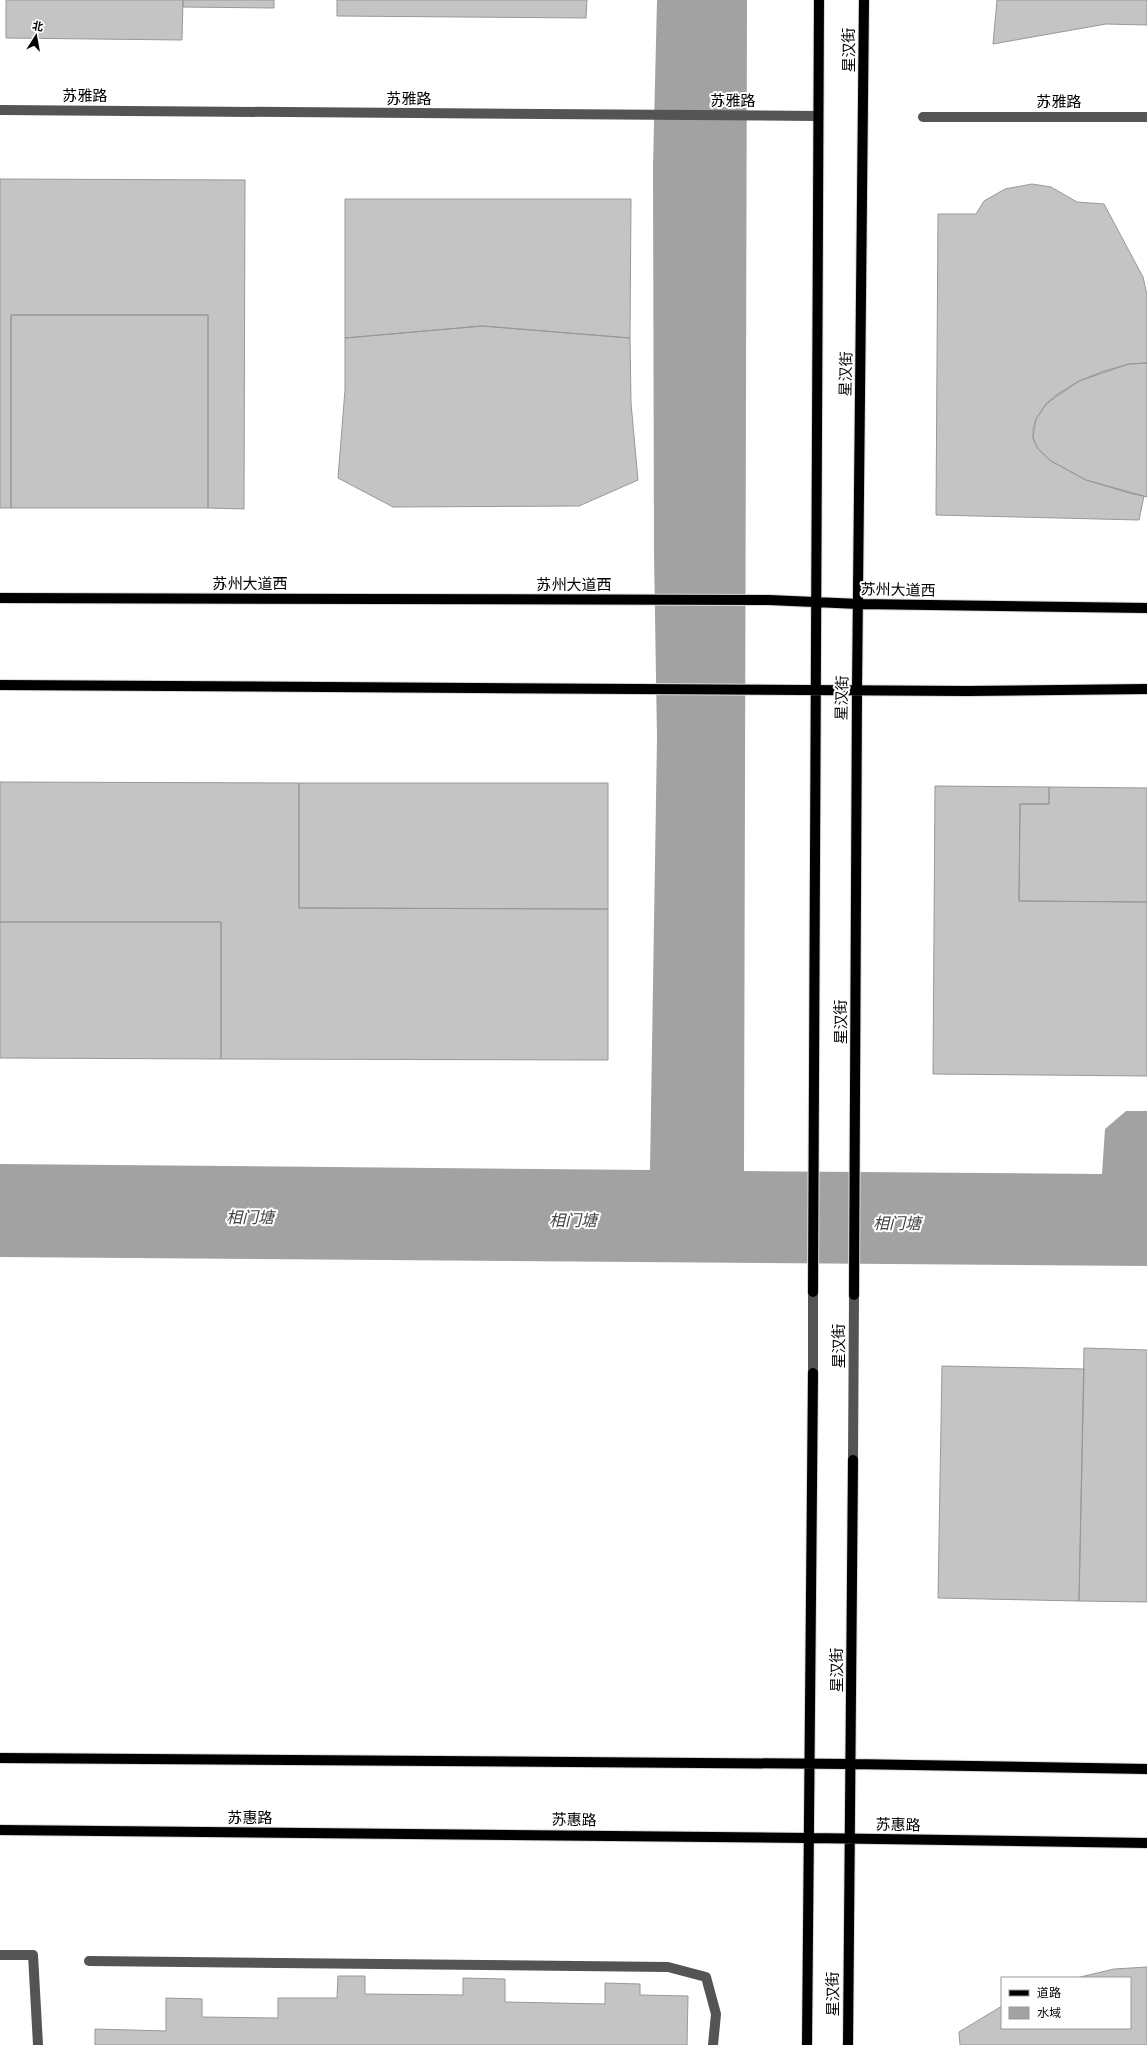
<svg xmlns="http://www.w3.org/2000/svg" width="1147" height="2045" viewBox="0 0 1147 2045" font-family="Jost,'Noto Sans SC',sans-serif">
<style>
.water{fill:#a2a2a2}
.building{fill:#c4c4c4;stroke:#989898}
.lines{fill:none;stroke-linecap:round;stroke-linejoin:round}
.major-casing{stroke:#dbdbdb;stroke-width:12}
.minor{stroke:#545454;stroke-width:10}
.major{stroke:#000;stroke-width:10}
.labels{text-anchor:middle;stroke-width:4;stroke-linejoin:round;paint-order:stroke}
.street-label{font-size:15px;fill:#000;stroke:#fff}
.water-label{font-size:16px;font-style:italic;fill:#434343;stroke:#fff}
</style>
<rect width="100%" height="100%" fill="#fff"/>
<path class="water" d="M657 0H747L744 1171 1102 1174 1105 1129 1126 1111H1147V1266L0 1257V1164L650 1170 657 738 654 555 653 166Z"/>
<path class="building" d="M6 0H183L182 40 6 38Z
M183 0H274V8L183 7Z
M337 0H587L586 18 337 16Z
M997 0H1147V25L1106 24 993 44Z
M0 179 245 180 244 509 208 508V315H11V508H0Z
M1032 184 1051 187 1077 202 1104 204 1143 277 1147 295V363L1129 364 1079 381 1046 404 1036 419 1033 429V438L1038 449 1051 461 1086 480 1144 496 1139 520 936 515 938 214H976L984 201 1005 189Z
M345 199H631L630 338 482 326 345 338Z
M11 315H208V508H11Z
M482 326 630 338 631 403 638 480 579 506 393 507 338 478 345 390V338Z
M1147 363V497L1129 493 1086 480 1051 461 1038 449 1033 438 1036 419 1046 404 1056 395 1079 381 1104 371 1129 364Z
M0 782 299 783V908L608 909V1060L221 1059V922H0Z
M299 783H608V909L299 908Z
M935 786 1049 787V804H1020L1019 901 1147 902V1076L933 1074Z
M1049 787 1147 788V902L1019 901 1020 804H1049Z
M0 922H221V1059L0 1058Z
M1084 1348 1147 1350V1602L1079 1601Z
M942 1366 1084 1369 1079 1601 938 1598Z
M1147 1967V2045H960L959 2032 1002 2006V2028H1130V1978H1076L1114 1969Z
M338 1976H365V1994L463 1995V1978L505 1979V2002L605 2004V1983L640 1984V1995L688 1996 687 2045H95V2029L166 2031V1998L202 1999V2017L278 2018V1998H337Z"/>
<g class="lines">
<defs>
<path id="major" d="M0 598 769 600 859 604 1147 608
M0 685 967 691 1147 689
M813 1292 819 0
M854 1295 857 690 864 0
M0 1758 851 1764 1147 1769
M0 1830 809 1838 1147 1843
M807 2045 813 1373
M848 2045 853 1460"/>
</defs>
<use href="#major" class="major-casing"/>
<path class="minor" d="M0 110 818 116
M923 117H1147
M813 1373V1292
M853 1460 854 1295
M0 1955H33L38 2045
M89 1961 668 1967 706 1977 716 2014 713 2045"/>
<use href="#major" class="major"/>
</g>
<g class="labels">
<g class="street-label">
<text transform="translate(849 50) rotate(-90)" y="5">星汉街</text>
<text x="85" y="101">苏雅路</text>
<text x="409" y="104">苏雅路</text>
<text x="733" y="106">苏雅路</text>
<text x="1059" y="107">苏雅路</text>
<text transform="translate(846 374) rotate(-89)" y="5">星汉街</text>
<text x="250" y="589">苏州大道西</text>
<text x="574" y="590">苏州大道西</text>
<text transform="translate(898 590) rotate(1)" y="5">苏州大道西</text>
<text transform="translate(842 698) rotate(-89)" y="5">星汉街</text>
<text transform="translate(841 1022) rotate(-90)" y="5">星汉街</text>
<text transform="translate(839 1346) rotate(-90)" y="5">星汉街</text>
<text transform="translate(837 1670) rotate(-90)" y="5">星汉街</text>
<text x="250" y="1823">苏惠路</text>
<text transform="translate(574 1820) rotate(1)" y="5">苏惠路</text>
<text transform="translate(898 1825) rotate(1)" y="5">苏惠路</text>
<text transform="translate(833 1994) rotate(-90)" y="5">星汉街</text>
</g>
<g class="water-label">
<text x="250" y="1223">相门塘</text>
<text x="573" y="1226">相门塘</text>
<text x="897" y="1229">相门塘</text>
</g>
</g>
<rect x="1001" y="1977" width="130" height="52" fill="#ffffff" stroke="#999999"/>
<rect x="1009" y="1990" width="20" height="6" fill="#000000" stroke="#999999"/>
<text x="1037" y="1997" font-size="12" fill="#000000">道路</text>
<rect x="1009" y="2007" width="20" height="12" fill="#a2a2a2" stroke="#999999"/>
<text x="1037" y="2017" font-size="12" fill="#000000">水域</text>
<g transform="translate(36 36) rotate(11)" stroke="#ffffff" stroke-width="3" paint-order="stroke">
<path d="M0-3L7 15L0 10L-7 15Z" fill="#000000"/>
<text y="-6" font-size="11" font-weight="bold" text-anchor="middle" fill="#000000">北</text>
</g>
</svg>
